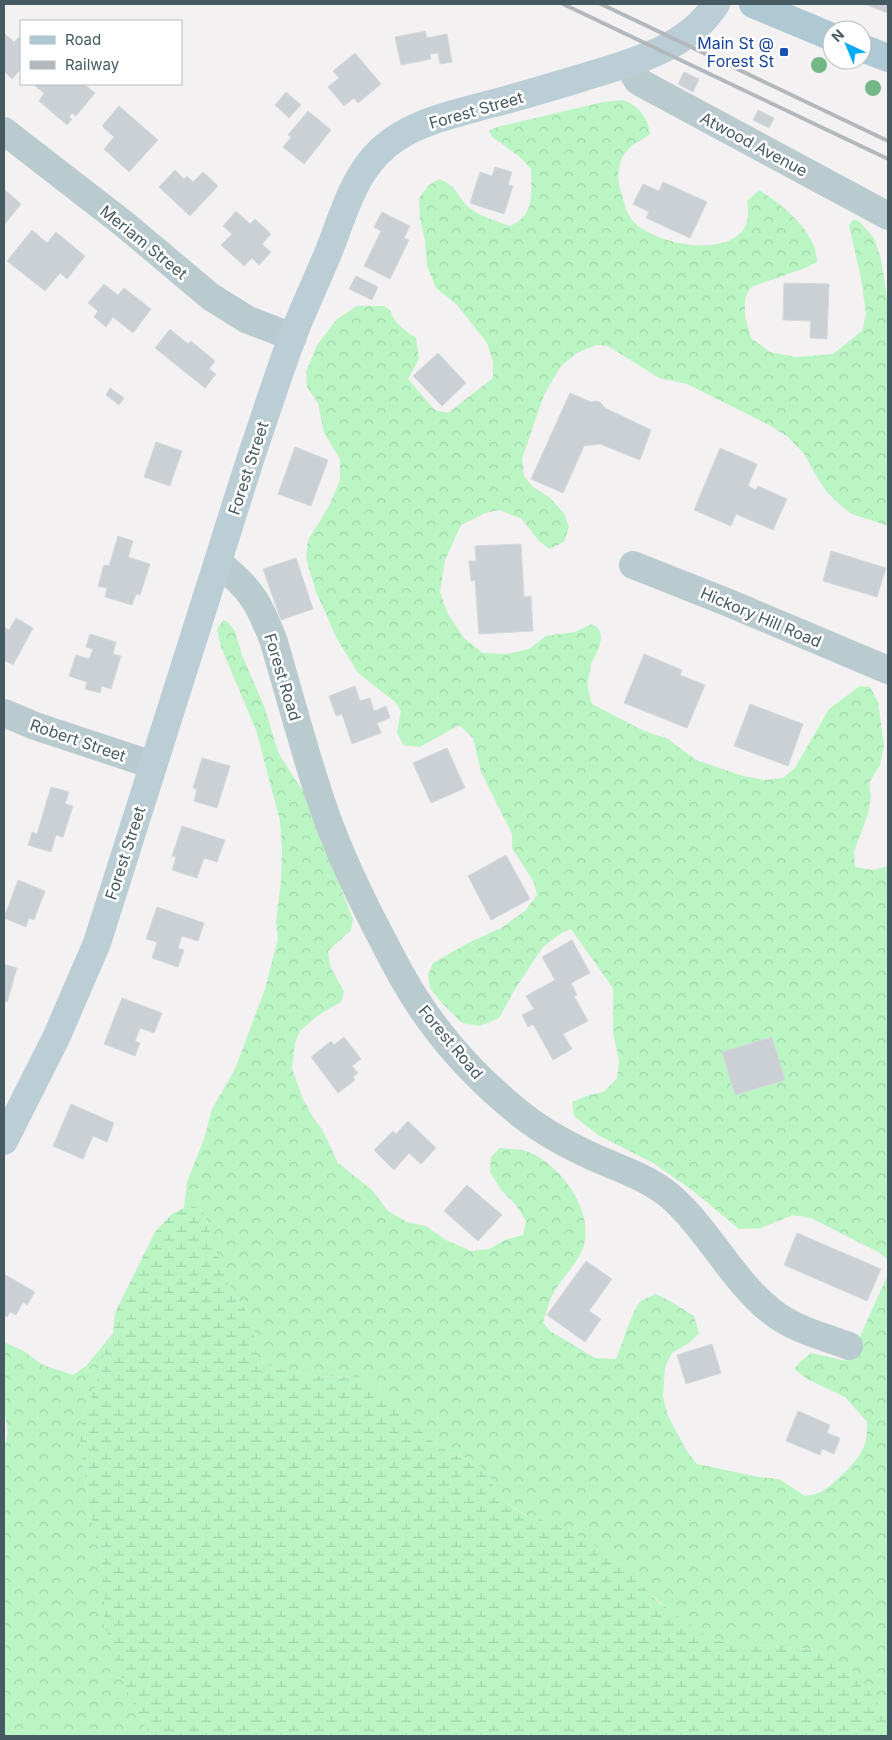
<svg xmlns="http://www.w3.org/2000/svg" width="892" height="1740" viewBox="0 0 892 1740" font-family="Inter,sans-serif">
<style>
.forest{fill:url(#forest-crowns)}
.wetland{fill:url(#wetland-marsh)}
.building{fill:#cad0d4;stroke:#d4d9dd}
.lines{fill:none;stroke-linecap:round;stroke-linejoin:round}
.street{stroke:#bacbcf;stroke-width:28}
.secondary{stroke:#bbcdd5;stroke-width:28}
.primary{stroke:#aec9d3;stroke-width:28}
.rail{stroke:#b2b8bc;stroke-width:4}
.tree{fill:#74b786}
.transit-dot{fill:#1a4fb4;stroke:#fff;stroke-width:2}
.labels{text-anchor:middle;stroke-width:5;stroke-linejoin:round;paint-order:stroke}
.transit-label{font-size:16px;fill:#164399;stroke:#fff;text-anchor:end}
.street-label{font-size:16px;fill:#465b61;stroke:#fff}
</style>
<defs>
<pattern id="forest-crowns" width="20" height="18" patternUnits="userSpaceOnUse" patternTransform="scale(1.25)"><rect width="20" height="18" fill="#bbf5c4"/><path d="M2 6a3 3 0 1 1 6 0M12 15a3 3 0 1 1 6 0" fill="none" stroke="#a2d4ab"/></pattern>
<pattern id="wetland-marsh" width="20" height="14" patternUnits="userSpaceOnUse" patternTransform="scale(1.25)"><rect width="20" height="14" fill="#bbf5c4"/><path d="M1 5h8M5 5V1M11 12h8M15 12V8" fill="none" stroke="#a2d4ab"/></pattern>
</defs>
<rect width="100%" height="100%" fill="#f4f1f2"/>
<path class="forest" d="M624 100C640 108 648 117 650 134 643 140 631 144 626 152 616 165 617 182 622 195 624 203 627 214 632 220 658 250 761 264 747 201L759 190C783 205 817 232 817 262L805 268 751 287 745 298V316L751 338 770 352 796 357 833 354 862 331 866 314 861 278 849 225 854 219 859 221 874 238 881 259 888 305V526L852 514 840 505 826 491 815 474 805 455 788 437 769 425 687 384 659 378 608 346 596 345 577 353 561 366 544 395 522 459 524 476 533 487 549 497 564 513 569 527 564 542 549 549 539 541 522 519 499 510 485 513 461 525 445 560 440 592 448 614 464 638 483 653 507 654 529 649 546 636 575 632 592 624C610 633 596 652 591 665 590 670 589 676 588 681 587 688 590 697 592 704L642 730 668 739 696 760 743 776 765 780 783 778 795 768 829 709 860 686 870 687 878 702 884 745 880 765 869 783 871 797 868 814 854 852 855 867 873 870 888 866V1269L887 1259 880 1253 811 1218 793 1215 761 1228 739 1229 692 1190 653 1163 598 1135 574 1116 572 1102 589 1095 604 1092 617 1078 619 1061 613 1032V988L571 929 560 934 543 947 515 989 499 1018 480 1026 462 1023 442 1003 430 988 428 975 433 963 468 943 501 928 525 911 537 895 534 882 512 848V834L481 772 473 738 459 725 420 747 403 745 397 732 401 711 395 702 358 673 337 639 316 592 306 558 308 540 329 506 340 480V459L324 433 318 403 307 387 306 372 317 345 337 319 357 306H384L390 310C395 324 404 330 416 338L419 359 408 379 435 410 448 413 493 378V362L487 343 457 305 436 288 427 266 425 240 420 219 419 198 429 185 439 179C459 186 457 199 470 208 481 217 496 221 510 226 536 215 531 193 531 169L520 157 492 137 489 131 497 127 603 102Z
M223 620 228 622 235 631 242 655 265 708 278 752 298 784 314 804 327 851 353 920 351 930 328 951 330 966 344 992 341 1002 320 1014 300 1031 295 1043 292 1068 302 1097 314 1119 322 1129 338 1163 372 1190 388 1211 407 1222 426 1226 446 1240 471 1251 489 1249 505 1240 523 1235 526 1221 516 1205 502 1191 490 1172 491 1157 500 1148C507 1149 516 1149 523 1150 559 1161 596 1211 583 1248 578 1263 559 1281 552 1296 548 1304 546 1313 543 1322L550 1331 595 1358 616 1359C622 1346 632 1309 641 1301 645 1298 651 1296 656 1294L670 1301 694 1316 699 1333 690 1342 672 1353 665 1367 663 1396 668 1416 686 1450 697 1464 759 1477 779 1479 805 1496C810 1495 816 1494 821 1492 833 1485 857 1462 863 1449 867 1442 867 1430 867 1422L845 1397 807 1379 794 1369 801 1361 811 1353 846 1361 854 1350 888 1274V1720L880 1707 837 1656 810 1649 723 1642 702 1633 675 1615 641 1586 505 1502 496 1492 490 1478 466 1458 450 1453 432 1441 374 1386 357 1377 317 1376 275 1368 263 1363 256 1352 254 1344 255 1324 231 1289 212 1241 206 1216 199 1208H184L187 1182 204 1139 212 1109 235 1069 265 989 278 939 276 921 281 881 282 850 280 821 256 730 221 647 217 630Z
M113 1333 104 1354 94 1391 82 1419 80 1443 89 1509 104 1572V1623L143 1723 150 1736H4V1447C9 1436 8 1425 4 1413V1342L22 1350 43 1365 73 1375 86 1366Z"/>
<path class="wetland" d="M184 1208H199L206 1216 212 1241 231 1289 255 1324 254 1344 256 1352 263 1363 275 1368 317 1376 357 1377 374 1386 432 1441 450 1453 473 1461 483 1468 490 1478 496 1492 505 1502 523 1514 564 1527 590 1542 624 1567 657 1601 702 1633 723 1642 810 1649 837 1656 847 1664 867 1688 885 1714 888 1720V1736H150L123 1683 104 1623V1572L89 1509 80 1443 82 1419 94 1391 104 1354 113 1333 115 1313 155 1232 172 1214Z"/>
<path class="building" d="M864 4H888V13Z
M425 31 427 38 447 34 452 62 440 64 438 53 430 54 431 59 401 65 395 37Z
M4 33 14 42 21 35V69L12 79 4 71Z
M355 53 381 84 358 103 354 98 344 106 328 87 339 78 333 71Z
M684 72 699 79 693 92 678 84Z
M35 84H84L95 93 76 116 72 113 69 117 72 119 67 125 39 101 44 93 34 85Z
M286 92 301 105 289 118 275 105Z
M119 106 158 140 129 172 104 149 114 137 102 126Z
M758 110 774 118 769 128 753 120Z
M308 111 331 130 304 164 283 147 291 137 288 135Z
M495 167 512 172 508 185 513 186 504 214 470 203 480 172 492 176Z
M175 170 184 179 187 176 193 182 203 172 218 186 190 216 159 187Z
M663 182 707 202 690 238 646 218 649 212 633 204 643 184 659 191Z
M4 189 21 204 4 225Z
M236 211 250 224 255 219 271 234 262 244 271 252 259 265 252 258 244 266 221 245 232 234 223 226Z
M382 212 410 226 404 238 409 240 390 279 364 266 381 231 374 227Z
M32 230 47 243 56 232 85 256 67 279 60 273 45 291 7 261Z
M356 276 378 287 372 300 349 289Z
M784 283 829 284 827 339 810 338 811 321 783 320Z
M104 284 118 295 124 288 151 309 133 333 113 317 106 327 94 317 98 311 88 303Z
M170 329 188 344 191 341 215 361 209 369 216 374 205 388 155 348Z
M438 353 466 383 442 406 413 376Z
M110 388 124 398 119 405 106 395Z
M570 393 591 402 595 401 600 402 605 408 651 430 640 460 600 444 584 446 563 493 531 479Z
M156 442 182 451 170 486 144 477Z
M295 447 328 460 311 506 278 494Z
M720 448 757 464 748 486 756 490 758 486 787 499 773 530 736 514 731 526 694 510Z
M118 536 133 541 128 557 150 564 140 595 136 594 132 605 105 597 107 588 98 586 104 565 109 566Z
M521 544 524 597 531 596 533 631 479 634 475 580 471 581 469 561H476L475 546Z
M831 551 886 568 877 597 823 581Z
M296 558 313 609 281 620 263 569Z
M16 618 33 628 13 665 4 660V627L9 630Z
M90 634 116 642 113 654 121 656 111 689 102 686 100 693 85 689 87 682 69 676 76 655 89 659 93 649 86 647Z
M644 654 682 670 680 675 705 685 687 728 624 703Z
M355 686 360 701 370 698 374 711 386 706 390 718 377 723 381 733 352 744 342 714 336 716 329 696Z
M750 704 803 724 788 766 734 746Z
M447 748 465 788 431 803 413 763Z
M202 758 230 766 217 808 194 801 197 789 193 788Z
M51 787 69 792 65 804 73 806 63 837 56 835 51 852 28 845 32 832 37 834Z
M182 826 225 840 217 862 204 858 197 878 172 870 176 857 172 856Z
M506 855 530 899 491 920 468 876Z
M18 880 45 891 34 920 29 918 26 927 4 918Z
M157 907 204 923 198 941 182 936 178 948 184 950 178 967 152 958 157 942 146 939Z
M572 940 590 973 571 983 577 995 574 996 588 1021 563 1034 572 1049 553 1060 533 1024 528 1027 522 1015 534 1009 526 996 555 980 542 957Z
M4 964 17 968 7 1002 4 1001Z
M122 998 162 1013 154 1033 140 1028 135 1041 140 1043 135 1056 104 1044Z
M344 1037 361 1059 352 1066 358 1073 353 1077 355 1080 338 1093 311 1057 331 1041 334 1045Z
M772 1037 785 1080 735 1095 722 1052Z
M71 1104 114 1123 107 1142 93 1136 83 1159 53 1146Z
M408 1121 436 1148 421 1164 409 1153 394 1170 374 1150 393 1131 396 1134Z
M467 1185 502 1215 478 1241 444 1211Z
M797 1233 881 1269 867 1301 784 1265Z
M586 1261 612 1279 589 1311 601 1319 585 1342 547 1315Z
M4 1274 35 1292 27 1305 23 1302 16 1315 10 1312 7 1317 4 1315Z
M712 1344 721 1373 686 1384 677 1355Z
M798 1411 830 1425 827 1433 840 1438 834 1454 822 1449 820 1455 786 1441Z"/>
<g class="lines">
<path class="street" d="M628 64 637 80 643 84 888 216
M4 131 124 224 211 297 248 320 293 337
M218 563C251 588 259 603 274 642 289 694 303 746 320 798 335 843 355 887 377 929 393 960 409 992 430 1020 456 1056 489 1089 523 1116 546 1134 571 1147 598 1159 623 1170 648 1178 670 1196 708 1229 731 1279 771 1311 793 1329 822 1336 849 1346
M633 565 729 603 888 670
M4 713 35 726 153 765"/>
<path class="secondary" d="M4 1141 56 1038 97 943 250 460C264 419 277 378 292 338 303 309 317 280 329 251 342 218 352 180 377 154 404 125 446 116 483 106 515 98 548 88 581 78 630 63 686 50 716 4"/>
<path class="primary" d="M753 4 832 37
M862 48 888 58"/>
<path class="rail" d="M563 4 888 159
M601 4 888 141"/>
</g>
<g class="tree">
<circle cx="819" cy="65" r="8"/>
<circle cx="873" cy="88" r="8"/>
</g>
<rect class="transit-dot" x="779" y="47" width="10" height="10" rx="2.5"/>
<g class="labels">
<g class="transit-label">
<text x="774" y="49">Main St @<tspan x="774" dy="18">Forest St</tspan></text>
</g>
<g class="street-label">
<text transform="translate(476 110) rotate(-16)" y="6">Forest Street</text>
<text transform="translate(754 144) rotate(28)" y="6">Atwood Avenue</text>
<text transform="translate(144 242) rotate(39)" y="6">Meriam Street</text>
<text transform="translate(248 468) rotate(-72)" y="6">Forest Street</text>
<text transform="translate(761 617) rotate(23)" y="6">Hickory Hill Road</text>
<text transform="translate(283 677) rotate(73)" y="6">Forest Road</text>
<text transform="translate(78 740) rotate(19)" y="6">Robert Street</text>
<text transform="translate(125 853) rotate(-72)" y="6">Forest Street</text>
<text transform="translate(451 1042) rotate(50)" y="6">Forest Road</text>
</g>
</g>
<rect width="892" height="1740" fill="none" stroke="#465b61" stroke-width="10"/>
<rect x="20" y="20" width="162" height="65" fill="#ffffff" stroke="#b5bdc0"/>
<rect x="30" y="36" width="25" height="8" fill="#aec9d3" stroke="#b5bdc0"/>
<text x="65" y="45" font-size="15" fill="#465b61">Road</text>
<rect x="30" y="61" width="25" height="8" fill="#b2b8bc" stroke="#b5bdc0"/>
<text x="65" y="70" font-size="15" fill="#465b61">Railway</text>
<g transform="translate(847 45) rotate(316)"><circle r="24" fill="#ffffff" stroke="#b5bdc0"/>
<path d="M0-4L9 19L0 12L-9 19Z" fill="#03abfb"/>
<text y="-8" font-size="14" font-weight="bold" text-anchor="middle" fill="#465b61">N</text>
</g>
</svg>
